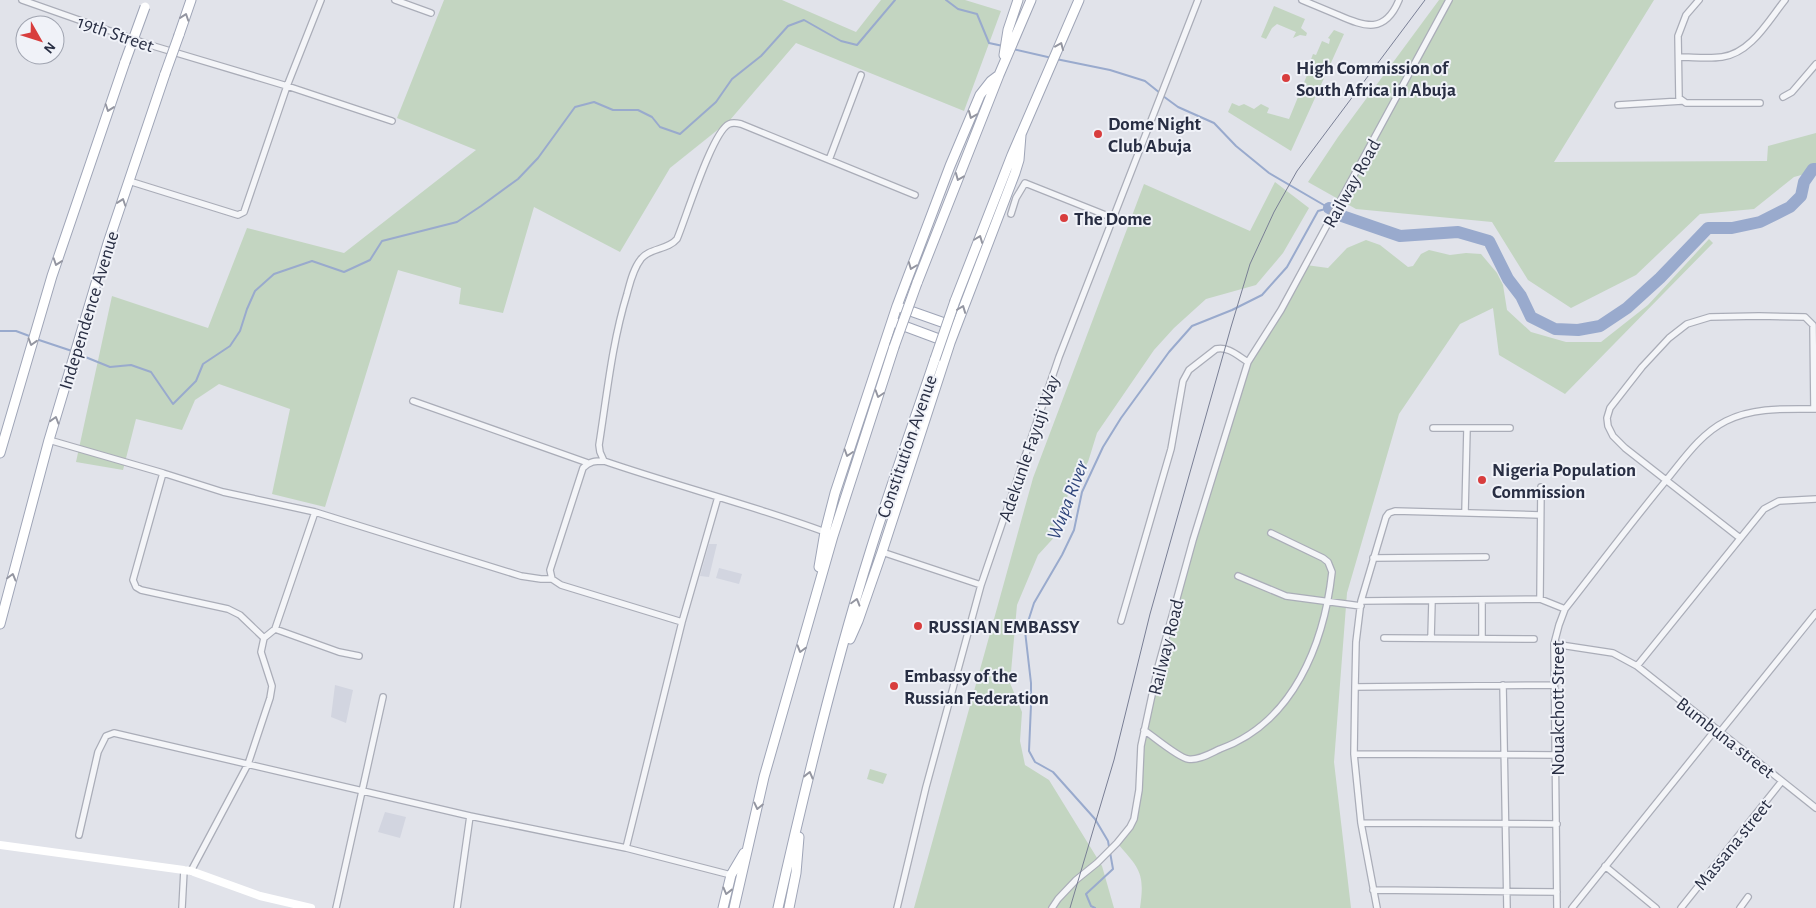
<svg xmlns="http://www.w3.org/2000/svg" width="1816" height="908" viewBox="0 0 1816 908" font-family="'Alegreya Sans',sans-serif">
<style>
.built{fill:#d2d5e0}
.grass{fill:#c3d5c1}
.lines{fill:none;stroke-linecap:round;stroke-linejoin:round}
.stream{stroke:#99aacd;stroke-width:2}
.river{stroke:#99aacd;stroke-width:12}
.street-casing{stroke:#aaadb8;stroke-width:8}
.primary-casing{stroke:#9fa5b7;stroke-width:11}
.street{stroke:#f4f5f8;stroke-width:5.5}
.secondary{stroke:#fff;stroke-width:8}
.primary{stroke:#fff;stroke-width:9}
.tram{stroke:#797f95;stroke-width:1}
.primary-bridge-casing{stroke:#9fa5b7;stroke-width:11;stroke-linecap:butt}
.primary-bridge{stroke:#fff;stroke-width:9}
.oneway{stroke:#9496a1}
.poi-dot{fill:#d83d3d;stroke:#f0f2f8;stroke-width:2}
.labels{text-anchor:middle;stroke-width:4;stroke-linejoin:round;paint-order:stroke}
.street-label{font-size:19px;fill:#282e43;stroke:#f0f2f8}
.poi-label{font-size:19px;font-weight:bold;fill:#282e43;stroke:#f0f2f8;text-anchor:start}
.water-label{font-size:20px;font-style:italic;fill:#2f457a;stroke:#f0f2f8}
</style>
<rect width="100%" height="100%" fill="#e1e3ea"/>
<path class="built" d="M709 544H717L709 577 700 576Z
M719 568 742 574 739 584 716 578Z
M335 685 353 690 346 723 331 717Z
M385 812 406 817 400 838 378 832Z"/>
<path class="grass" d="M444 0H782L856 32 881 0H965L1001 11 964 111 796 43 730 120 670 168 620 252 534 207 503 313 459 304 461 288 398 270 325 507 272 494 290 409 219 384 195 400 182 430 136 419 123 470 76 462 112 296 208 328 247 228 344 253 476 150 397 118Z
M1439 0H1654L1554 162 1767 161 1768 146 1816 133V171L1794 177 1754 209 1700 214 1636 275 1571 308 1528 280 1492 222 1356 209 1308 182 1338 137Z
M1274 6 1305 19 1301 28 1307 33 1306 36 1300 35 1293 38 1296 32 1277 24 1272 28 1266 39 1261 37Z
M1334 30 1344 34 1291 151 1228 112 1232 103 1239 106 1244 104 1254 109 1261 104 1269 108 1267 113 1289 119 1312 63 1310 62 1313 54 1316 55 1322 41 1329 44 1330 39 1328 38Z
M1275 182 1309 208 1283 253 1256 285 1206 299 1174 328 1154 350 1097 433 1088 462 1068 494 1059 532 1038 555 1017 605 1010 683 1022 712 1020 741 1025 765 1049 780 1102 866 1114 908H914L1033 478 1144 184 1250 231Z
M1709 239 1713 243 1565 394 1499 355 1493 308 1460 324 1399 414 1347 593 1334 762 1351 908H1140C1145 873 1140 869 1117 843L1134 819 1140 757 1158 667 1248 362 1306 265 1328 268 1347 248 1366 240 1380 245 1408 267 1413 266 1421 254 1429 250 1450 255 1466 253 1481 254 1497 273 1503 285 1507 310 1531 332 1566 342H1601L1648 305Z
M870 769 887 774 883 784 867 779Z"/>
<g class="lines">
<path class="stream" d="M946 0 958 9 977 14 989 43 1003 46
M1013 49 1052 58
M1056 59 1110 70 1145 81 1160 93
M1163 96 1178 107 1214 123 1236 146 1269 173 1329 208
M0 331H16L32 337
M36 339 72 351
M78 354 110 367 131 365 151 372 173 404 196 381 203 364 230 346 240 331 247 309 255 291 274 274 312 261 344 272 370 260 382 241 457 222 481 206 518 179 538 158 575 107 594 102 613 110H638L652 117 660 127 680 134 716 102 732 79 761 56 788 26 804 20 841 41 857 45 895 0
M1095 908 1091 906 1086 894 1113 869 1108 841 1095 819 1053 772 1035 762 1029 751 1031 705V683L1025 631 1034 603 1062 555 1074 530 1082 492 1103 447 1121 418 1169 352 1192 326 1232 310 1262 295 1287 267 1318 211 1329 208"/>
<path class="river" d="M1329 208 1342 216 1400 236 1458 232 1489 241 1508 279 1521 296 1531 317 1555 329 1578 330 1600 326 1627 308 1660 278 1708 228H1732L1760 222 1790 207 1801 196 1804 182 1813 169H1816"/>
<defs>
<path id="street" d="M22 0 150 45 287 86 392 121
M395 0 431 13
M1302 0C1314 5 1326 10 1338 15 1365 27 1385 34 1399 0
M1699 0 1686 15 1678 36 1679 98 1686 103H1760
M1679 57C1693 57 1708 59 1722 57 1751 53 1768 21 1785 0
M1783 97 1792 92 1816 64
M1618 105 1682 101
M829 160 861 75
M129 181 238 215 244 212 287 86 321 0
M1011 214 1016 198 1025 183 1113 218
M413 401 588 463
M1433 428H1510
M49 440 163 473 133 580 136 587 141 590 228 609 240 615 264 638
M604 461 600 452 599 445C607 394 612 343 627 294 630 283 633 269 641 259 649 248 668 250 677 239 686 218 712 132 729 124 733 122 737 123 741 124L915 195
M163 473 223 492 315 512 521 576 541 579H552
M718 497 682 622 626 848 731 875
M1465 512 1467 429
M1740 538 1625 448 1613 436 1608 426 1607 418 1610 408 1642 367 1669 338 1687 324 1710 317 1759 316 1805 317 1813 325 1814 409
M882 552 981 585
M1373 558 1486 557
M1238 576 1286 596 1361 606
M1540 599 1541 487
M1361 601 1540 599 1565 609
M1121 621 1171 449 1183 381 1189 370 1216 349C1228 346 1238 356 1248 362
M682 622 561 585 552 579 550 570 583 468C590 461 595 461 604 461 677 486 752 505 825 532
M275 629 339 652 359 656
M1384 638 1534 639
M1431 638 1432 601
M1482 638V601
M1554 644 1613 653 1637 666 1764 509 1779 501 1816 499
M1637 666 1816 808
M1503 685 1507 908
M1355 687 1554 685
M1144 730C1154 737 1179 758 1188 759 1198 761 1211 753 1220 749 1293 723 1324 644 1332 572L1328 562 1323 558 1271 533
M1720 732 1816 613
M1354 754 1556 755
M470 816 626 848
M1361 823 1557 824
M79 835 98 752 106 736 114 733 470 816 457 908
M1605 866 1656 908
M191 871 248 764 270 698 272 686 261 652 264 638 275 629 315 512
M1373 890 1557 892
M182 908 184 870
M336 908 383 697
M897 908 926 787 981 585 1059 357 1198 0
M1052 908 1058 899 1076 880 1097 863 1117 843 1130 827 1134 819 1139 790 1141 746 1158 667 1193 540 1248 362 1281 310 1449 0
M1377 908 1361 823 1354 754 1355 687 1356 642 1361 601 1386 517 1389 513 1395 511 1540 515
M1557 908 1554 644 1559 625 1565 609C1598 567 1630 524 1664 483 1683 460 1700 434 1726 421 1754 407 1786 409 1816 409
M1572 908 1716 729
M1681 908 1782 781
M1740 908 1748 897"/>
<path id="primary" d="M179 35 191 0
M1004 55 1008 30 1018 0
M917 283 999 75 1031 0
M955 301 1012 155 1079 0
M902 308 953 326
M896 323 947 342
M0 453 52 276 125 62
M819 567 825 532 835 493 897 306 950 166 980 95 991 81 999 75
M0 624 49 440 108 243 165 74
M850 639 858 621 882 552 950 343 1015 173 1019 160 1021 135
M723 908 731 875 744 853
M734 908 764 777 833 536 894 347
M778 908C805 787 834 667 871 549 891 485 914 422 935 359
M789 908 796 873 799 837"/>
</defs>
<use href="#street" class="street-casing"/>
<use href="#primary" class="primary-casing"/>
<use href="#street" class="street"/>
<path class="secondary" d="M0 845 191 871 260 896 311 908"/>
<use href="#primary" class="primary"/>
<path class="tram" d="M1070 908 1114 760 1150 614 1231 327 1250 264 1274 212 1297 171 1425 0"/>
<defs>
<path id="primary-bridge" d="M125 62 145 7
M165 74 179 35
M894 347 917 283
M935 359 955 301"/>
</defs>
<use href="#primary-bridge" class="primary-bridge-casing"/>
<use href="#primary-bridge" class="primary-bridge"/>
</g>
<defs><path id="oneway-chevron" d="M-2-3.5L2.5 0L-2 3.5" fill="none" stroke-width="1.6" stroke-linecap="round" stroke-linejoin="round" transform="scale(1.25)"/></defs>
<g class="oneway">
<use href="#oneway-chevron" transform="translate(185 17) rotate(-71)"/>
<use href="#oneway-chevron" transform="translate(1060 46) rotate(-67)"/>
<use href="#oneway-chevron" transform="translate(109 108) rotate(109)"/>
<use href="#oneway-chevron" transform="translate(972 115) rotate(113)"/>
<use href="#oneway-chevron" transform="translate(959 177) rotate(112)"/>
<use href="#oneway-chevron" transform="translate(122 202) rotate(-71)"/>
<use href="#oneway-chevron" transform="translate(979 239) rotate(-69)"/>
<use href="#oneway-chevron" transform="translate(57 262) rotate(109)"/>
<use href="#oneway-chevron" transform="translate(912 266) rotate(111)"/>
<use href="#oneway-chevron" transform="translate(962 309) rotate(-69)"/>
<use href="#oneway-chevron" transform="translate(32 342) rotate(107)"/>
<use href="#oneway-chevron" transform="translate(879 394) rotate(108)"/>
<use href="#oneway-chevron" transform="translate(55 420) rotate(-73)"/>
<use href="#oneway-chevron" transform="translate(848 453) rotate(108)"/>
<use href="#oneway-chevron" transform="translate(12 577) rotate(-75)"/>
<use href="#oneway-chevron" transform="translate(856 602) rotate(-74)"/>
<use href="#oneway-chevron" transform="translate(801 649) rotate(106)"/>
<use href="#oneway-chevron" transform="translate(809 775) rotate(-76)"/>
<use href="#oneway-chevron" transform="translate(758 806) rotate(103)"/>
<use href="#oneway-chevron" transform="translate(727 891) rotate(104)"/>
</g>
<g class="poi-dot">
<circle cx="1286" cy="78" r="5"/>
<circle cx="1098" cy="134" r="5"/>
<circle cx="1064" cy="218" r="5"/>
<circle cx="1482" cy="480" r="5"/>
<circle cx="918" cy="626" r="5"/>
<circle cx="894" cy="686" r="5"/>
</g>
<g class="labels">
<g class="street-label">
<text transform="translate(116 33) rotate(19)" y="7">19th Street</text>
<text transform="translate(1351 183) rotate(-61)" y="7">Railway Road</text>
<text transform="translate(88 310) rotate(-73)" y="7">Independence Avenue</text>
<text transform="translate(906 446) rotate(-71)" y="7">Constitution Avenue</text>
<text transform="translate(1028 448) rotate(-71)" y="7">Adekunle Fayuji Way</text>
<text transform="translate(1165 647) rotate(-76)" y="7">Railway Road</text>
<text transform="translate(1557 708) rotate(-90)" y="7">Nouakchott Street</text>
<text transform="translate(1726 737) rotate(38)" y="7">Bumbuna street</text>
<text transform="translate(1732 844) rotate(-51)" y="7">Massana street</text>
</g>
<g class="poi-label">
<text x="1296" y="74">High Commission of<tspan x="1296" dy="22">South Africa in Abuja</tspan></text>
<text x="1108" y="130">Dome Night<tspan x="1108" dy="22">Club Abuja</tspan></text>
<text x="1074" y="225">The Dome</text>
<text x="1492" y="476">Nigeria Population<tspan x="1492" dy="22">Commission</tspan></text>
<text x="928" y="633">RUSSIAN EMBASSY</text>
<text x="904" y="682">Embassy of the<tspan x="904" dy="22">Russian Federation</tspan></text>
</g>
<g class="water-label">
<text transform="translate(1067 500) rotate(-69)" y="7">Wupa River</text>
</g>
</g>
<g transform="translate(40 40) rotate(129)"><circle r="24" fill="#f0f2f8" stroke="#a0a4b0"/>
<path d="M0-4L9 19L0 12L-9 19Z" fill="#d83d3d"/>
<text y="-8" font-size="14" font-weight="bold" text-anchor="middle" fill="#282e43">N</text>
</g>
</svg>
